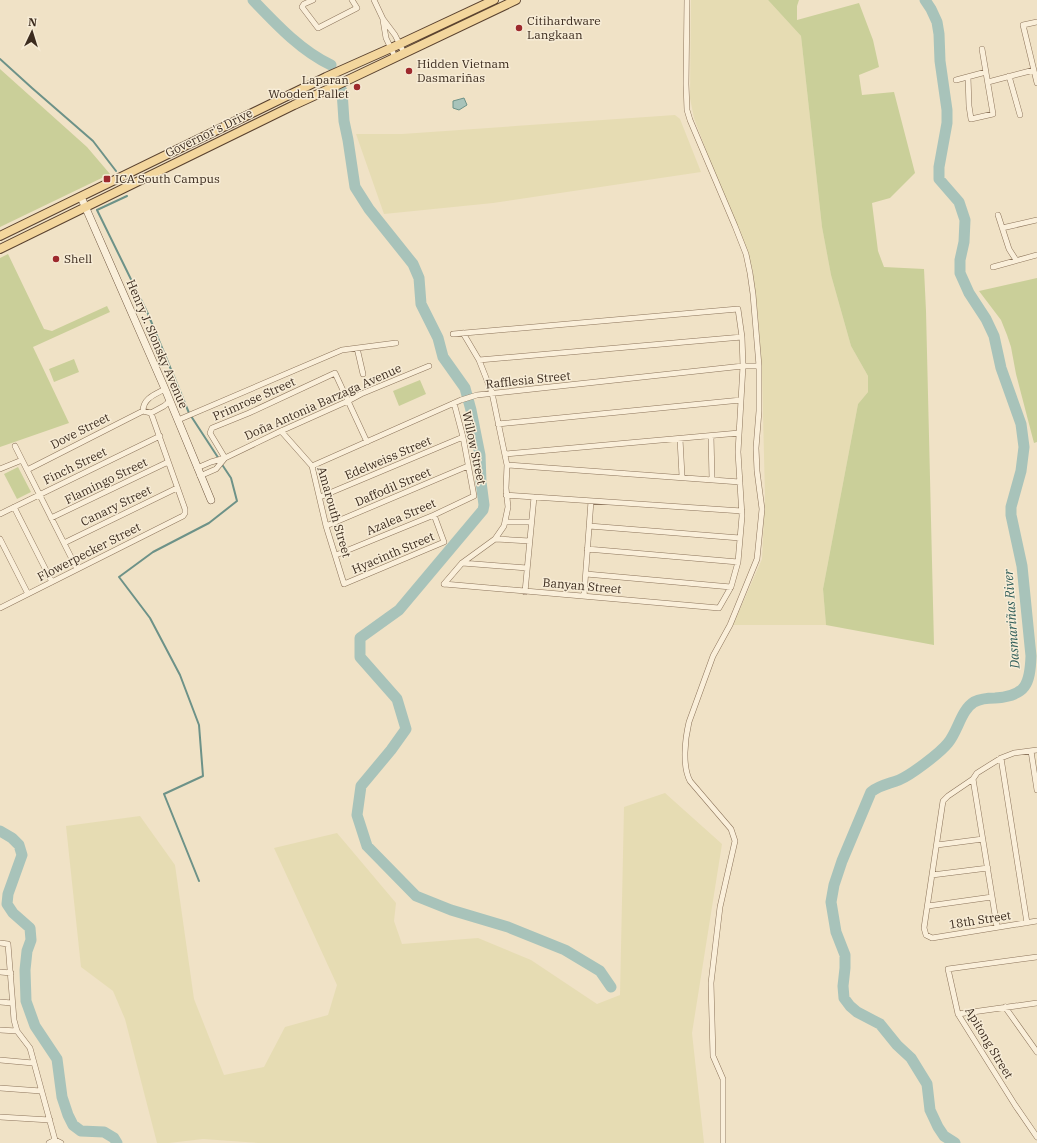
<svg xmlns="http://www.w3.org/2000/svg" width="1037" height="1143" viewBox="0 0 1037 1143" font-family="'IBM Plex Serif',serif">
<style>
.farmland{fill:#e6dcb3}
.green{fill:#cacf99}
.water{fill:#a8c3ba;stroke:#6d9288}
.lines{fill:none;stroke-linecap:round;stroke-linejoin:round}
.stream{stroke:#6d9288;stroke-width:2}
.river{stroke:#a8c3ba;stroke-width:11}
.street-casing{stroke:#8c745b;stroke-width:6}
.secondary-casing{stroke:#6e553e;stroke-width:8}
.primary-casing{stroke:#5a422f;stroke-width:10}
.street{stroke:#faefda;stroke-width:5}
.secondary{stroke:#faefda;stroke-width:7}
.primary{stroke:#f3d69d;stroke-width:8}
.poi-dot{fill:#9d292d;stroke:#f7ecd6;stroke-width:1.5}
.labels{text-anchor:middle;stroke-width:3;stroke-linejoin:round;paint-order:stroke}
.poi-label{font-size:12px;fill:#3c2c1f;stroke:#f7ecd6;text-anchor:start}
.street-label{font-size:12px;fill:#3c2c1f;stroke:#f7ecd6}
.water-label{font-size:13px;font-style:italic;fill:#2e5c58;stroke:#f7ecd6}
</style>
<rect width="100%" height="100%" fill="#f0e2c6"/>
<path class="farmland" d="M691 0H768L801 36 822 227 831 275 851 346 868 376V392L858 404 823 589 826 625H733L762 559 765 497 762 372 758 316 752 268 741 235 725 201 694 118 690 98Z
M675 115 680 119 701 172 493 203 384 214 356 134H402Z
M665 793 722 844 692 1033 704 1143H259L203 1139 169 1143H157L125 1019 113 991 81 967 66 826 140 816 175 865 194 999 224 1075 264 1067 285 1027 328 1015 337 985 274 848 337 833 396 903 394 921 402 944 478 938 531 960 597 1004 620 995 624 807Z"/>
<path class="green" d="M768 0H799L797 6V20L859 3 873 40 879 67 859 75 862 95 894 92 915 173 890 198 872 203 878 251 884 267 924 269 926 311 934 645 826 625 823 589 858 404 868 392V376L851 346 831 275 822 227 801 36Z
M0 69 87 147 110 174 0 227Z
M8 254 44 329 52 331 107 306 110 312 33 347 69 423 0 447V258Z
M1037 278V442L1034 443 1016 374 1011 347 1007 335 1001 320 979 291Z
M74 359 79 372 54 382 49 369Z
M420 380 426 394 399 406 393 391Z
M18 467 31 492 17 499 4 474Z"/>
<path class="water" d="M464 98 467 105 459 110 453 108V101Z"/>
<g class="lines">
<path class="stream" d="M0 59 32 88 93 141 116 171
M127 196 97 210 148 314 189 413 219 459
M199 881 164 794 203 776 199 725 180 675 150 618 119 577 153 552 209 523 237 501 231 478 221 463
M951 1143 952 1142"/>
<path class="river" d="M253 0C276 24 301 51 331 65
M925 0 931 9 937 22 939 34 940 61 947 110V123L939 167V179L959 202 965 220 964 242 960 260V273L969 293 986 319 994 336 1001 368 1021 424 1024 447 1021 471 1011 507V515L1022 566 1031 656C1030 684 1026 696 995 698 989 698 980 699 974 702 961 710 958 731 948 743 940 753 911 775 899 780 889 784 880 785 871 792L842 861 834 885 831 902 836 932 845 955V968L843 986 844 998 850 1006 857 1012 880 1024 897 1045 911 1058 927 1084 930 1110 938 1127 944 1136 955 1143
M342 91 344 121 348 140 355 187 369 209 413 264 419 278 421 304 438 338 443 357 465 388 471 410 480 455 481 482 484 505 483 510 399 610 360 638V657L397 699 406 729 391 750 361 786 357 815 367 846 416 896 451 910 508 927 565 950 600 971 611 987
M0 831 12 838 19 845 22 855 8 894 7 904 13 913 30 928 31 940 27 951 25 970 26 1001 35 1026 57 1059 62 1097 68 1115 73 1125 81 1131 104 1132 114 1138 117 1143"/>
<defs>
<path id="street" d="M313 0 304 4 302 7 318 28 357 8 352 0
M374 0 383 19 395 35 404 53
M687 0 686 84 687 110 690 120 735 226 746 254 750 273 753 294 759 366V411L756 448 757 471 762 509 757 559 730 625 713 656 689 722C685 739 682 766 690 781L731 829 735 841 720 907 711 983 713 1056 723 1079V1143
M383 20 386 38 395 57
M1037 22 1023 25 1037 83
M1009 76 1020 115
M968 77 969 106 971 119 993 114 982 49
M956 80 986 72
M988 82 1034 70
M998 215 1009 249 1016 260
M1002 228 1037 220
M993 267 1037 255
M357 348 363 374
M479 360 742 337
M143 411C143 398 156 394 165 389
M178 420 342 350 396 343
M498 424 741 400
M281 431 312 466 326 526 344 584 444 542 434 515
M711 436 712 479
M680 439 682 476
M15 446 77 569
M505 454 739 433
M225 458 210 433 212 428 249 413 335 373 367 442
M507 465 740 482
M312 466 461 400 477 395 743 366H759
M197 468 211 462 225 458 281 431 348 401 361 394 429 366
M0 469 22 460
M27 470 143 411 151 413 164 406 170 401
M200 476 216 469 225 458
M506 495 742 511
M320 497 463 437
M14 507 52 582
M0 514 160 436
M51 518 168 462
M506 522H531
M326 526 468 466
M589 526 740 538
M0 539 28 594
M495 539 530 541
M64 543 177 488
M587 549 738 562
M336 555 434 515 474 496 463 437 454 403
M462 563 527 568
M586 574 731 587
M444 584 719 608 731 587 738 562 742 516 738 452 743 366 742 337 738 309 453 334
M444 584 462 563 495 539 504 526 508 507 506 488 507 465 492 393 479 360 463 333
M525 592 534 497
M584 596 591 501
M0 608 183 516 185 513V509L151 413
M1037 750 1014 753 1001 758 977 773 973 779 948 796 943 801 924 928 926 935 932 938 1037 921
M1031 751 1037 790
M1001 758 1027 923
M973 779 997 927
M937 845 983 839
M932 875 988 868
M928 906 992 897
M0 943 8 944 14 1020 17 1031 30 1048 55 1140
M1037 957 948 969 958 1014 1015 1105 1037 1137
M0 972 11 973
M0 1002 12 1003
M1005 1007 1037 1052
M958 1014 1037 1003
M0 1030 17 1031
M0 1060 33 1063
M0 1088 41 1091
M0 1117 50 1120
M49 1143 55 1140 61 1143"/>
<path id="secondary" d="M81 197 165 389 211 500"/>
<path id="primary" d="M0 236 326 77 400 44 494 0
M0 249 294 105 331 88 516 0"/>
</defs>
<use href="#street" class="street-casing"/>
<use href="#secondary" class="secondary-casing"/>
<use href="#primary" class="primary-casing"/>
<use href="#street" class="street"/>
<use href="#secondary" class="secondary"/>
<use href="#primary" class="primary"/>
</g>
<g class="poi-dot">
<circle cx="519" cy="28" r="4"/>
<circle cx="409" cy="71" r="4"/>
<circle cx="357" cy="87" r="4"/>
<rect x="103" y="175" width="8" height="8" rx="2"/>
<circle cx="56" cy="259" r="4"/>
</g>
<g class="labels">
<g class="poi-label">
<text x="527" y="25">Citihardware<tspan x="527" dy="14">Langkaan</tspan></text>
<text x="417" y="68">Hidden Vietnam<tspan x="417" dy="14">Dasmariñas</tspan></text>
<text x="349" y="84" text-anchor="end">Laparan<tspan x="349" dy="14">Wooden Pallet</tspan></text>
<text x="115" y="183">ICA South Campus</text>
<text x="64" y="263">Shell</text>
</g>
<g class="street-label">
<text transform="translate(209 133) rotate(-26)" y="4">Governor's Drive</text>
<text transform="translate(157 344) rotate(67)" y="4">Henry J. Slonsky Avenue</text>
<text transform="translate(528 380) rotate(-6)" y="4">Rafflesia Street</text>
<text transform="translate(254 399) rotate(-24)" y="4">Primrose Street</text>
<text transform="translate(323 402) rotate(-24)" y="4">Doña Antonia Barzaga Avenue</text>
<text transform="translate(80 431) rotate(-27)" y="4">Dove Street</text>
<text transform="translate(474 448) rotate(78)" y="4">Willow Street</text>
<text transform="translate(388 458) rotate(-23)" y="4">Edelweiss Street</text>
<text transform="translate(75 466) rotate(-26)" y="4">Finch Street</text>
<text transform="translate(106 481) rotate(-26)" y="4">Flamingo Street</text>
<text transform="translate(393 487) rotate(-23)" y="4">Daffodil Street</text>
<text transform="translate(116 506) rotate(-26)" y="4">Canary Street</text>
<text transform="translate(334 512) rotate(74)" y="4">Amarouth Street</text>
<text transform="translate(401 517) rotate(-23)" y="4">Azalea Street</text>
<text transform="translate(89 552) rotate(-27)" y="4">Flowerpecker Street</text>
<text transform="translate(393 553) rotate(-23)" y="4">Hyacinth Street</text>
<text transform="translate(582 586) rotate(5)" y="4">Banyan Street</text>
<text transform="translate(980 920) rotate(-9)" y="4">18th Street</text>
<text transform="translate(989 1043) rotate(59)" y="4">Apitong Street</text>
</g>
<g class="water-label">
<text transform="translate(1011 619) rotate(-94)" y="5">Dasmariñas River</text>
</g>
</g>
<g transform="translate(32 32) rotate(4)" stroke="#f7ecd6" stroke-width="3" paint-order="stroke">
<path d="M0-3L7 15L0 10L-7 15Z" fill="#3c2c1f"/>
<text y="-6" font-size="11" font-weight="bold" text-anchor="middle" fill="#3c2c1f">N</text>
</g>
</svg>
